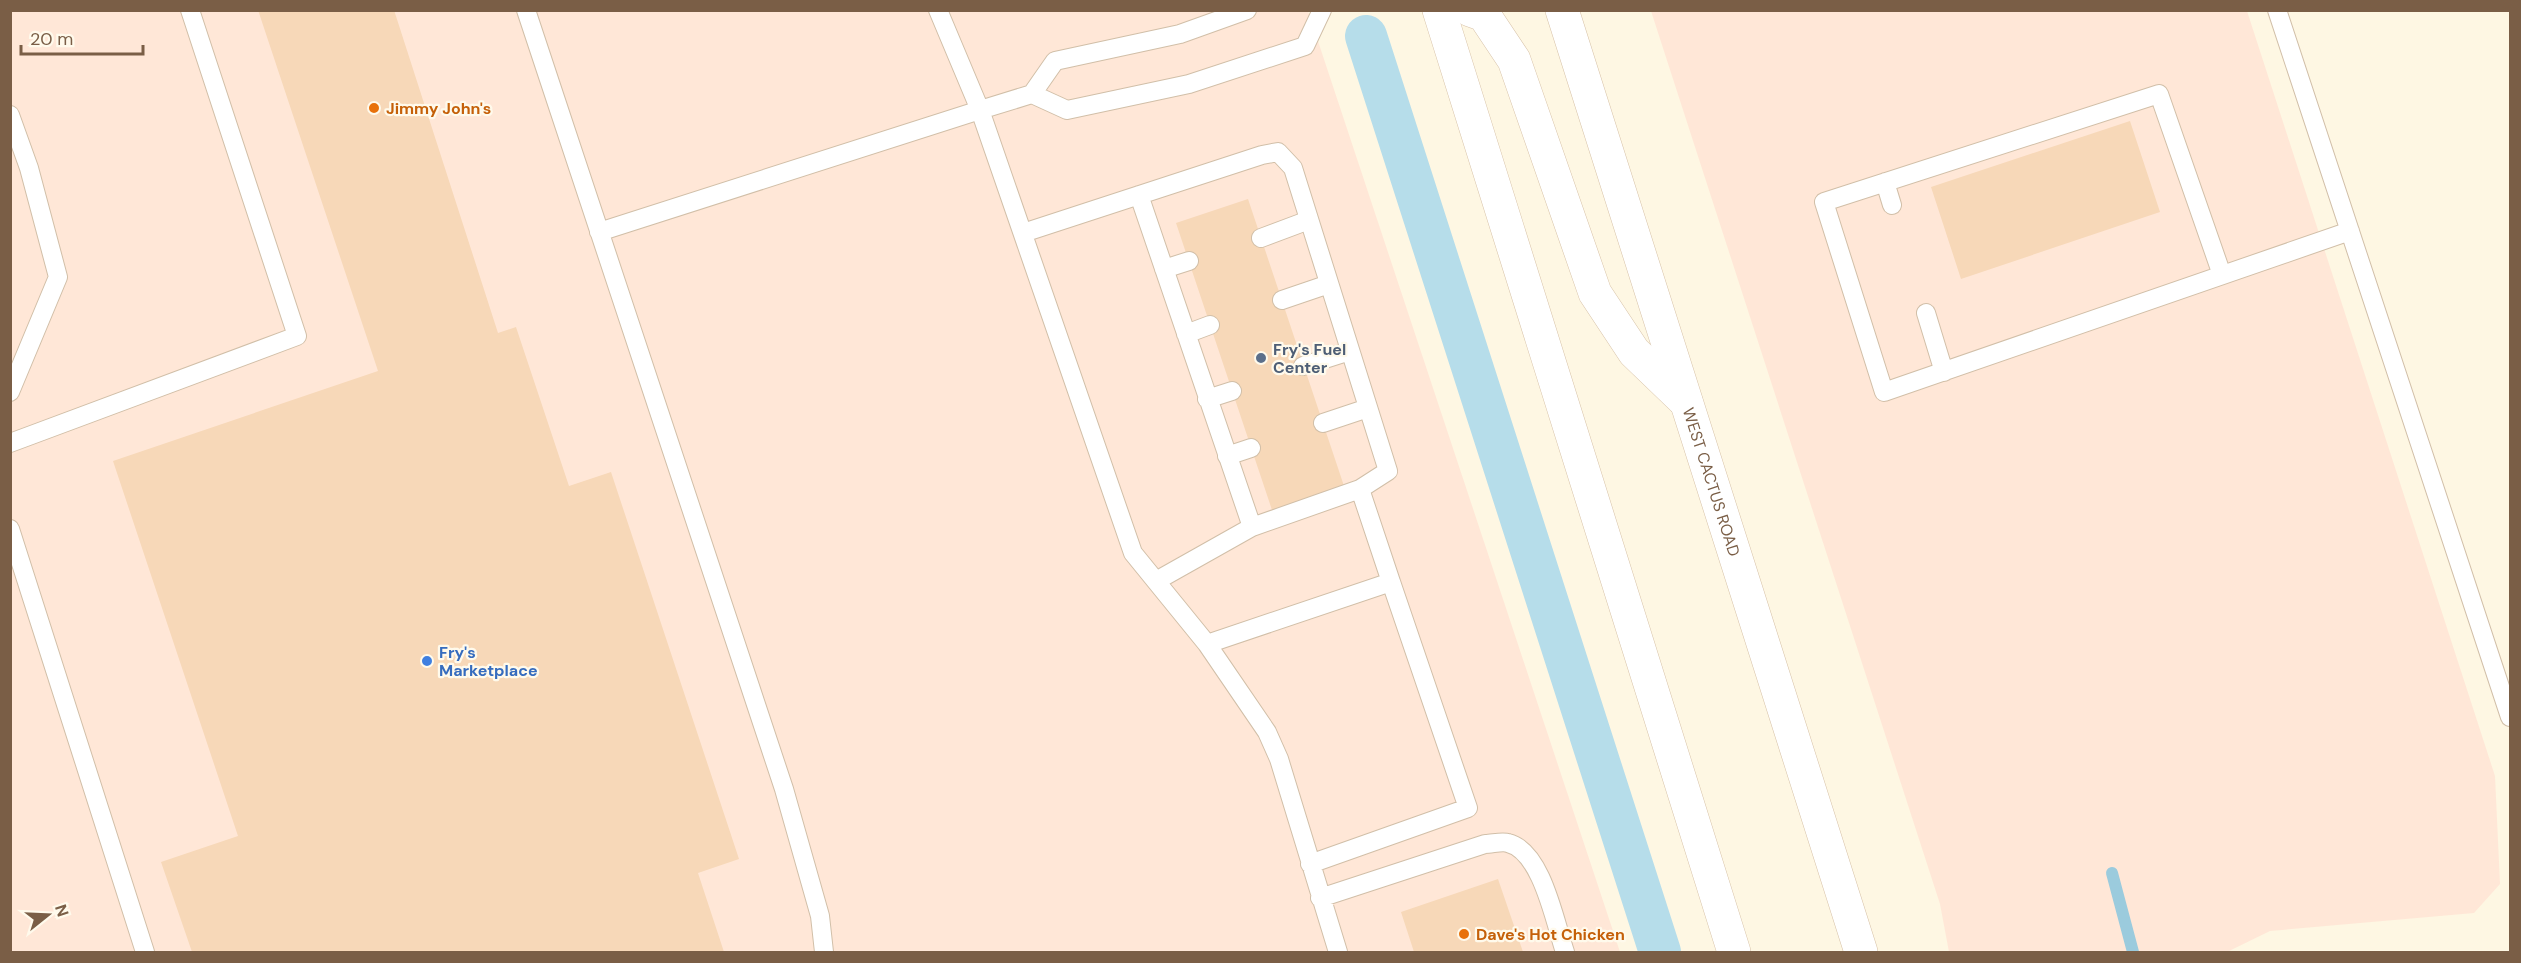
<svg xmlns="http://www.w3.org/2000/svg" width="2521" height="963" viewBox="0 0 2521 963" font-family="'DM Sans',sans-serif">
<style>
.commercial{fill:#ffe7d7}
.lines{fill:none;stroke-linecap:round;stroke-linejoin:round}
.stream{stroke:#9bcbdd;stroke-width:12}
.canal{stroke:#b6ddea;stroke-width:42}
.building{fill:#f7d8b8}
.lane-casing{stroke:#d1bfa8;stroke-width:20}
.secondary-casing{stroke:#d7c2a8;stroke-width:34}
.lane{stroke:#fff;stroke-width:18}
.secondary{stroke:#fff;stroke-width:33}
.food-dot{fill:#e8710a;stroke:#fffaec;stroke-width:2}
.service-dot{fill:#5c6f8a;stroke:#fffaec;stroke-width:2}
.shop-dot{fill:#3f7fe0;stroke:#fffaec;stroke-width:2}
.labels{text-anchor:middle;stroke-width:4.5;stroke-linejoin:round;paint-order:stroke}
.food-label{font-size:16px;font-weight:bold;fill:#c56008;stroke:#fffaec;text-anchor:start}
.service-label{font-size:16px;font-weight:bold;fill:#4e5e75;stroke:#fffaec;text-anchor:start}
.street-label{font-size:16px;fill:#7a5e46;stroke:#fffaec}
.shop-label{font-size:16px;font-weight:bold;fill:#366cbe;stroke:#fffaec;text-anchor:start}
</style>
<rect width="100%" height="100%" fill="#fef7e3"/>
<path class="commercial" d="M10 11H1308L1620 952H11Z
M1651 11H2247L2495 776 2500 884 2474 913 2270 931 2227 952H1949L1940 904Z"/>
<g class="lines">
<path class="stream" d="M2112 873 2133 952"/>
<path class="canal" d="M1366 36 1660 952"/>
</g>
<path class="building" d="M258 10H394L498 333 516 327 569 486 611 472 739 859 698 873 724 952H192L161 862 238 836 113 461 378 371Z
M2130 121 2160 212 1961 279 1931 187Z
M1248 199 1344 486 1272 510 1176 223Z
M1498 879 1523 952H1414L1401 912Z"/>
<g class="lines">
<defs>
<path id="lane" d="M526 10 784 789 820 916 824 952
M1247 10 1180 34 1055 61 1032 94 980 110 1133 553 1207 644 1391 582 1468 808 1310 864
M2277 10 2510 717
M1032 94 1067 110 1189 84 1305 46 1322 10
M10 115 29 168 58 277 10 392
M1885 182 1892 205
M599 232 980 110 938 10
M1023 233 1262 155 1278 152 1293 168 1388 471 1360 489 1252 527 1139 195
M1261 238 1309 220
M1164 269 1189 261
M2222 275 2159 94 1824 202 1884 392 2350 231
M1282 300 1329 284
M1926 313 1944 372
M1186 334 1210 325
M1303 366 1350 351
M1207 399 1232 391
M1323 423 1368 408
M10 443 297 336 190 10
M1227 456 1251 448
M1360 489 1391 582
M10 529 145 952
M1156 581 1252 527
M1207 644 1267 732 1279 759 1338 952
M1320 898 1485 844C1492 844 1502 841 1508 843 1542 851 1555 923 1565 952"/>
<g id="secondary">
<path d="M1439 10 1734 952"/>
<path d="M1470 10 1484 15 1514 60 1595 293 1634 352 1686 402"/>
<path id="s1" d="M1562 10 1861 952"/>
</g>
</defs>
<use href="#lane" class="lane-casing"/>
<use href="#secondary" class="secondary-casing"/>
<use href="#lane" class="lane"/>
<use href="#secondary" class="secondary"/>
</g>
<g class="food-dot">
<circle cx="374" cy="108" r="6"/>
<circle cx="1464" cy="934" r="6"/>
</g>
<circle class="service-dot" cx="1261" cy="358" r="6"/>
<circle class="shop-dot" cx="427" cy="661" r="6"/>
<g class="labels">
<g class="food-label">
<text x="386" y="114">Jimmy John's</text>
<text x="1476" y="940">Dave's Hot Chicken</text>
</g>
<g class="service-label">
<text x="1273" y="355">Fry's Fuel<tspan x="1273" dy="18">Center</tspan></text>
</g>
<g class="street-label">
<text dy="6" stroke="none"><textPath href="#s1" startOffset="495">WEST CACTUS ROAD</textPath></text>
</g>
<g class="shop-label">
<text x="439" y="658">Fry's<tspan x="439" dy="18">Marketplace</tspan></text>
</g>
</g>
<rect width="2521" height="963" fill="none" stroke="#7a5e46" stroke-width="24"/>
<g transform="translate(48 915) rotate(72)" stroke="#fffaec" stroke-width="4.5" paint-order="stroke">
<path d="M0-4.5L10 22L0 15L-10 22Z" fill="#7a5e46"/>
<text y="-9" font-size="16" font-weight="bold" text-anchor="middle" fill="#7a5e46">N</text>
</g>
<path d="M21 45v9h122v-9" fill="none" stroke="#7a5e46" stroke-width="3"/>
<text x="30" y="45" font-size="18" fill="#7a5e46" stroke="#fffaec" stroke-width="4.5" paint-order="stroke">20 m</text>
</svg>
